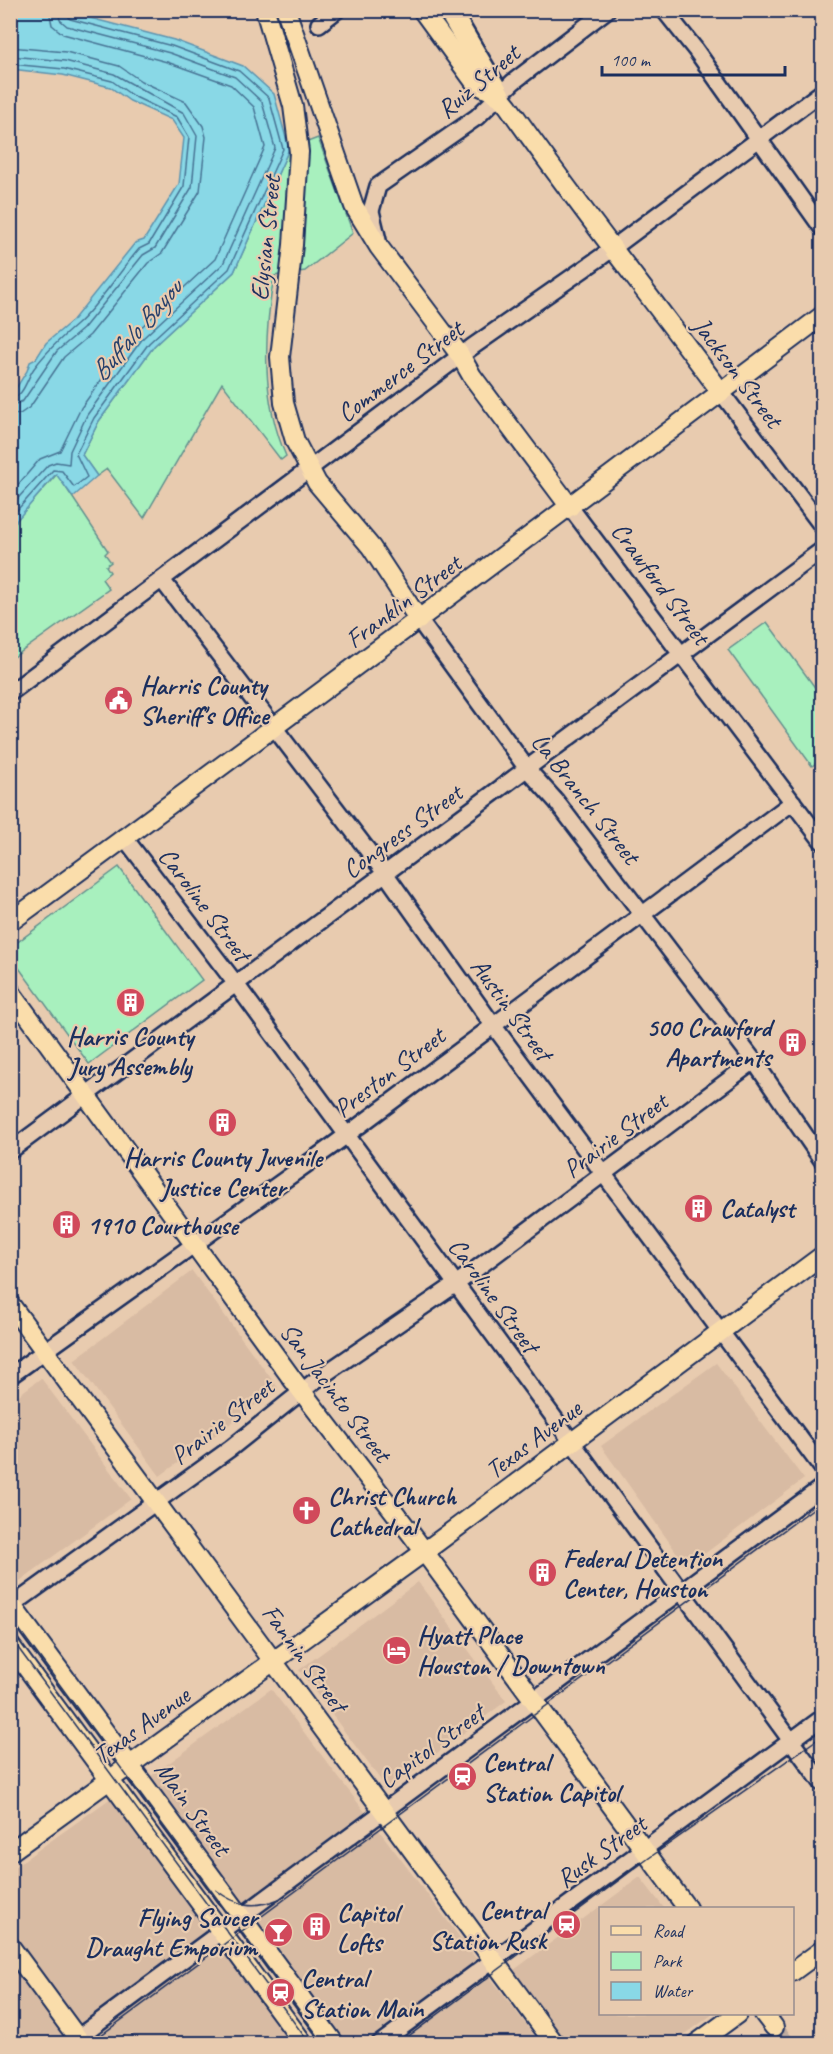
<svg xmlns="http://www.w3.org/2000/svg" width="833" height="2054" viewBox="0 0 833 2054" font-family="Caveat,sans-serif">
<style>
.built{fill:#d8bba3}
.green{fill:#a8f0be;stroke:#62908e;stroke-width:1.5}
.water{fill:#89d8e6;stroke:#5d94b0;stroke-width:1.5}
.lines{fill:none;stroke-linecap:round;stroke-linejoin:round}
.shore{stroke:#477394;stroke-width:1.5}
.major-tunnel{stroke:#bfac9f;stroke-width:18;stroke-dasharray:18 9;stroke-linecap:butt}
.minor-casing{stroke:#1b2f5e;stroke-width:20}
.major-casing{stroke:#1b2f5e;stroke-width:22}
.highway-casing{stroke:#1b2f5e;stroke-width:26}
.minor{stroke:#e8cbaf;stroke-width:15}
.major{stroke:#faddab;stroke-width:18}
.highway{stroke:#faddab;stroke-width:21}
.tram{stroke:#1b2f5e;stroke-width:1.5}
.labels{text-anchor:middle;stroke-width:4.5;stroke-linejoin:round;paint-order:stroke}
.street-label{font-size:26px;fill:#1b2f5e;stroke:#e8cbaf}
.poi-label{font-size:26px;font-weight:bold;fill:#1b2f5e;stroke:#e8cbaf;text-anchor:start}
.water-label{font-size:27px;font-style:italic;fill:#26406c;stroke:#e8cbaf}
</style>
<rect width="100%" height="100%" fill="#e8cbaf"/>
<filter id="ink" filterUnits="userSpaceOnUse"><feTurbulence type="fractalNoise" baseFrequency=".0167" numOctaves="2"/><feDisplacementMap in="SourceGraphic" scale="12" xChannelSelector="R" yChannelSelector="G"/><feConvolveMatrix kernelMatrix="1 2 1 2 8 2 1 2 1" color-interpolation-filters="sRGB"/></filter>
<g filter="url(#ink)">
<path class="built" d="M192 1271 278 1388 160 1476 74 1360Z
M716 1363 804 1479 687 1567 601 1446Z
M41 1378 131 1499 13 1586 10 1583 11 1401Z
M418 1582 506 1701 388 1790 299 1670Z
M271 1689 384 1837 540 2043H342L147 1779Z
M111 1798 293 2043H11L10 1870Z
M640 1877 664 1908H600V2014H713L673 2043H567L514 1970Z"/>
<path class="green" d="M318 138 353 233 305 271 274 276C264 335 261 399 286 456L281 460 222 383 144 518 107 469 97 476 82 455 99 421 154 346 234 272 289 149Z
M57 474 108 551 105 554 111 562 106 566 110 572 102 579 109 589 11 659 10 527Z
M767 622 822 697V759L812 766 728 650Z
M119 867 202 980 89 1064 11 957V947Z"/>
<path class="water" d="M11 10H59L71 13 174 40 243 66 274 94 289 149 234 272 154 346 99 421 82 455 97 476 73 497 56 474 11 527V396L27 371 30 362 36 359 46 343 73 320 135 243 144 240 179 184 184 138 172 120 130 101 110 87 63 75 11 69Z"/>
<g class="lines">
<path class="shore" d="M10 47 66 52 119 66 141 81 186 102 203 126 206 137 200 191 162 253 148 263 90 335 64 357 30 407 20 414 10 415
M10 56 65 61 114 74 184 113 197 136 192 187 155 248 143 255 83 329 57 351 23 401 10 406
M10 64 64 69 112 81 133 96 177 117 189 137 184 186 149 244 139 249C119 272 99 305 76 325 61 338 47 351 35 367 27 376 25 397 10 399
M10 494 40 459 60 451 81 408 136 332 215 259 265 147 254 107 231 85 167 62 63 34 52 25 49 10
M10 507 48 465 56 462 69 464 70 451 87 415 143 338 223 264 275 148 262 102 235 77 170 53 67 26 60 20 58 10
M10 518 53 470 62 471 74 487 87 477 76 454 94 418 149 343 229 269 283 149 269 98 239 71 172 46 70 19 65 10"/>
<path class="major-tunnel" d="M774 2027 786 2044"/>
<defs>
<path id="minor" d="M664 10 695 49 822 228
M319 24 337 10
M378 240 371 211 378 186 477 117 513 82 607 10
M721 392 822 526
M570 507 822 841
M162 580 385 873 493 1025 822 1468
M419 620 528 770 556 801 754 1061 822 1160
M10 693 472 347 601 257 822 92
M124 837 236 984 822 1783
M10 1151 822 550
M10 1376 332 1146 793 802
M10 1607 231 1448 316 1380 456 1284 754 1061
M69 2044 822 1487
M379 2044 822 1718"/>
<path id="major" d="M265 10 293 106 299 152 293 245 280 357 284 403 295 441 317 483 371 547 419 620
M286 10 354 206 379 247 460 355 472 376 570 507
M422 10 476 84 499 95 508 106C576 203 650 296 721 392
M10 922C283 722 553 519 822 316
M10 991 293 1380 412 1535 687 1908
M10 1304 555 2044
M10 1603 335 2044
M10 1645 304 2044
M10 1852 424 1552 822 1256
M10 1946 82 2044
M792 1972 822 1950
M764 2014 774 2027
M696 2044 737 2014"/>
<path id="highway" d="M449 10 499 95"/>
</defs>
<use href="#minor" class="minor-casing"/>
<use href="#major" class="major-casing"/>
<use href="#highway" class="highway-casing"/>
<use href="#minor" class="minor"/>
<use href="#major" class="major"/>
<use href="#highway" class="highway"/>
<path class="tram" d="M10 1617 324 2044
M10 1637 310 2044
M216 1890C236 1906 255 1909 279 1899
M89 2044 822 1502
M398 2044 649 1858 822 1736"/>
</g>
</g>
<defs>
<symbol id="civic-disc" viewBox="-11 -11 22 22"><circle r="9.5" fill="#d1495b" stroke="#e8cbaf"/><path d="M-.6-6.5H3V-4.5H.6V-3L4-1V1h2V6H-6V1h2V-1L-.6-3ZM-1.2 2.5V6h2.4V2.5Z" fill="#fff"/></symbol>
<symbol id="building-disc" viewBox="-11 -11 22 22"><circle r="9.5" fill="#d1495b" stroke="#e8cbaf"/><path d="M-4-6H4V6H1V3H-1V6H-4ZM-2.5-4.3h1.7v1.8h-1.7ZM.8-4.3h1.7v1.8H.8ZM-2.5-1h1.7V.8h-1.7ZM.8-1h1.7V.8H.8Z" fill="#fff"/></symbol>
<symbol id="church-disc" viewBox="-11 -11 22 22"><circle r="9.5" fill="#d1495b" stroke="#e8cbaf"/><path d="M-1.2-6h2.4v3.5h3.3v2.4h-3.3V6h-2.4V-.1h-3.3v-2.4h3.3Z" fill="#fff"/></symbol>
<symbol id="hotel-disc" viewBox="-11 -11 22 22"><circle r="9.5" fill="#d1495b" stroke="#e8cbaf"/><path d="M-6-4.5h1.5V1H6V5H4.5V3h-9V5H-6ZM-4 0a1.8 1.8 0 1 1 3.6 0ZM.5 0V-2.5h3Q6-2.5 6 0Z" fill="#fff"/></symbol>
<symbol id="station-disc" viewBox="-11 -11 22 22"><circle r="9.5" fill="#d1495b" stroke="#e8cbaf"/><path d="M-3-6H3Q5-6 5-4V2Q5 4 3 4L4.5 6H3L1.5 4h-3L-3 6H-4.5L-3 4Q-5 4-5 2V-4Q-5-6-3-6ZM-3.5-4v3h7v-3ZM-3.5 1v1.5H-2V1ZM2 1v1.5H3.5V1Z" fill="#fff"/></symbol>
<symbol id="bar-disc" viewBox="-11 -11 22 22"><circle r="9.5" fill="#d1495b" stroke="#e8cbaf"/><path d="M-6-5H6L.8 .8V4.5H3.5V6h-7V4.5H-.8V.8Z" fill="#fff"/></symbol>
</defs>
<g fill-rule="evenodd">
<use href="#civic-disc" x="102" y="684" width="33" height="33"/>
<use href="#building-disc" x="114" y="986" width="33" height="33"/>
<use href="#building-disc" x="776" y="1026" width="33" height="33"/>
<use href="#building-disc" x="206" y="1106" width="33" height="33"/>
<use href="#building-disc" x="682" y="1192" width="33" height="33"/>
<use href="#building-disc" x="50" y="1208" width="33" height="33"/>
<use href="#church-disc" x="290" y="1494" width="33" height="33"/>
<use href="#building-disc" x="526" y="1556" width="33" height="33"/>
<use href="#hotel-disc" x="380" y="1634" width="33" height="33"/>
<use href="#station-disc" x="446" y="1760" width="33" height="33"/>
<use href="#station-disc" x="550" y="1908" width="33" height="33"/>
<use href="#building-disc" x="300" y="1910" width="33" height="33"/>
<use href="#bar-disc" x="262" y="1916" width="33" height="33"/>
<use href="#station-disc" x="264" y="1976" width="33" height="33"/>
</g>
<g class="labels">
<g class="street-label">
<text transform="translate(478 81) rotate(-40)" y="9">Ruiz Street</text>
<text transform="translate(265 238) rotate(-84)" y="9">Elysian Street</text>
<text transform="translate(400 371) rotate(-37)" y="9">Commerce Street</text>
<text transform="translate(738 372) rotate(53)" y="9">Jackson Street</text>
<text transform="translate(661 583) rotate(53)" y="9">Crawford Street</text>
<text transform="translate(403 601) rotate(-37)" y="9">Franklin Street</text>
<text transform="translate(586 798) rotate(52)" y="9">La Branch Street</text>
<text transform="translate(402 831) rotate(-36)" y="9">Congress Street</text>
<text transform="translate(205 904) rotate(53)" y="9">Caroline Street</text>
<text transform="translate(512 1009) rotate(54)" y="9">Austin Street</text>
<text transform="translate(389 1072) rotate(-37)" y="9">Preston Street</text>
<text transform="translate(615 1135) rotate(-37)" y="9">Prairie Street</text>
<text transform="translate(494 1295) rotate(54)" y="9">Caroline Street</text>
<text transform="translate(336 1392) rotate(53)" y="9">San Jacinto Street</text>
<text transform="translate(222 1421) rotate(-38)" y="9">Prairie Street</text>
<text transform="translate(533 1439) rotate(-37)" y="9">Texas Avenue</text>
<text transform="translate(305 1658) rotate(54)" y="9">Fannin Street</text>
<text transform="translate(141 1725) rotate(-36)" y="9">Texas Avenue</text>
<text transform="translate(431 1746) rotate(-36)" y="9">Capitol Street</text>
<text transform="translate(193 1808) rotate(54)" y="9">Main Street</text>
<text transform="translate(601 1851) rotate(-36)" y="9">Rusk Street</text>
</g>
<g class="poi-label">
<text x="140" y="694">Harris County<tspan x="140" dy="30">Sheriff's Office</tspan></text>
<text x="771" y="1036" text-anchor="end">500 Crawford<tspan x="771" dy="30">Apartments</tspan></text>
<text x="130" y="1045" text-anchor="middle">Harris County<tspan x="130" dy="30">Jury Assembly</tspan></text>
<text x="223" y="1166" text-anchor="middle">Harris County Juvenile<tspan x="223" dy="30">Justice Center</tspan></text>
<text x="720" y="1217">Catalyst</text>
<text x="87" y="1234">1910 Courthouse</text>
<text x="328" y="1505">Christ Church<tspan x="328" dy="30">Cathedral</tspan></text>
<text x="563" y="1567">Federal Detention<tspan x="563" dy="30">Center, Houston</tspan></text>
<text x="417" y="1644">Hyatt Place<tspan x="417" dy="30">Houston / Downtown</tspan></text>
<text x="483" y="1771">Central<tspan x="483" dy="30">Station Capitol</tspan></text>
<text x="546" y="1919" text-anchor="end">Central<tspan x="546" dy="30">Station Rusk</tspan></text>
<text x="337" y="1921">Capitol<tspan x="337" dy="30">Lofts</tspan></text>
<text x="257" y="1926" text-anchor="end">Flying Saucer<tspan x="257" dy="30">Draught Emporium</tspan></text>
<text x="301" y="1987">Central<tspan x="301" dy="30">Station Main</tspan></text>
</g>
<g class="water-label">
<text transform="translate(136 330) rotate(-49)" y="9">Buffalo Bayou</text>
</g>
</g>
<rect width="833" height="2054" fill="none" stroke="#e8cbaf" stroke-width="36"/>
<rect x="18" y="18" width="797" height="2018" fill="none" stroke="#1b2f5e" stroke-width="2" filter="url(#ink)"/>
<rect x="599" y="1907" width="195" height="108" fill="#e8cbaf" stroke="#968d8f" stroke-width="1.5"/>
<rect x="611" y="1926" width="30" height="9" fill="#faddab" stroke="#968d8f" stroke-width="1.5"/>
<text x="653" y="1937" font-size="18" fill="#1b2f5e">Road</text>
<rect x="611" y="1952" width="30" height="18" fill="#a8f0be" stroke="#968d8f" stroke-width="1.5"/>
<text x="653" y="1967" font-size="18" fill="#1b2f5e">Park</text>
<rect x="611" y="1982" width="30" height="18" fill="#89d8e6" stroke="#968d8f" stroke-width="1.5"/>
<text x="653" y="1997" font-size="18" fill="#1b2f5e">Water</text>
<path d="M602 66v9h183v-9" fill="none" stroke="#1b2f5e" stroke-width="3"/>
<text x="611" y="66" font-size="18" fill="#1b2f5e" stroke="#e8cbaf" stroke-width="4.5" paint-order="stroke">100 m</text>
</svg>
